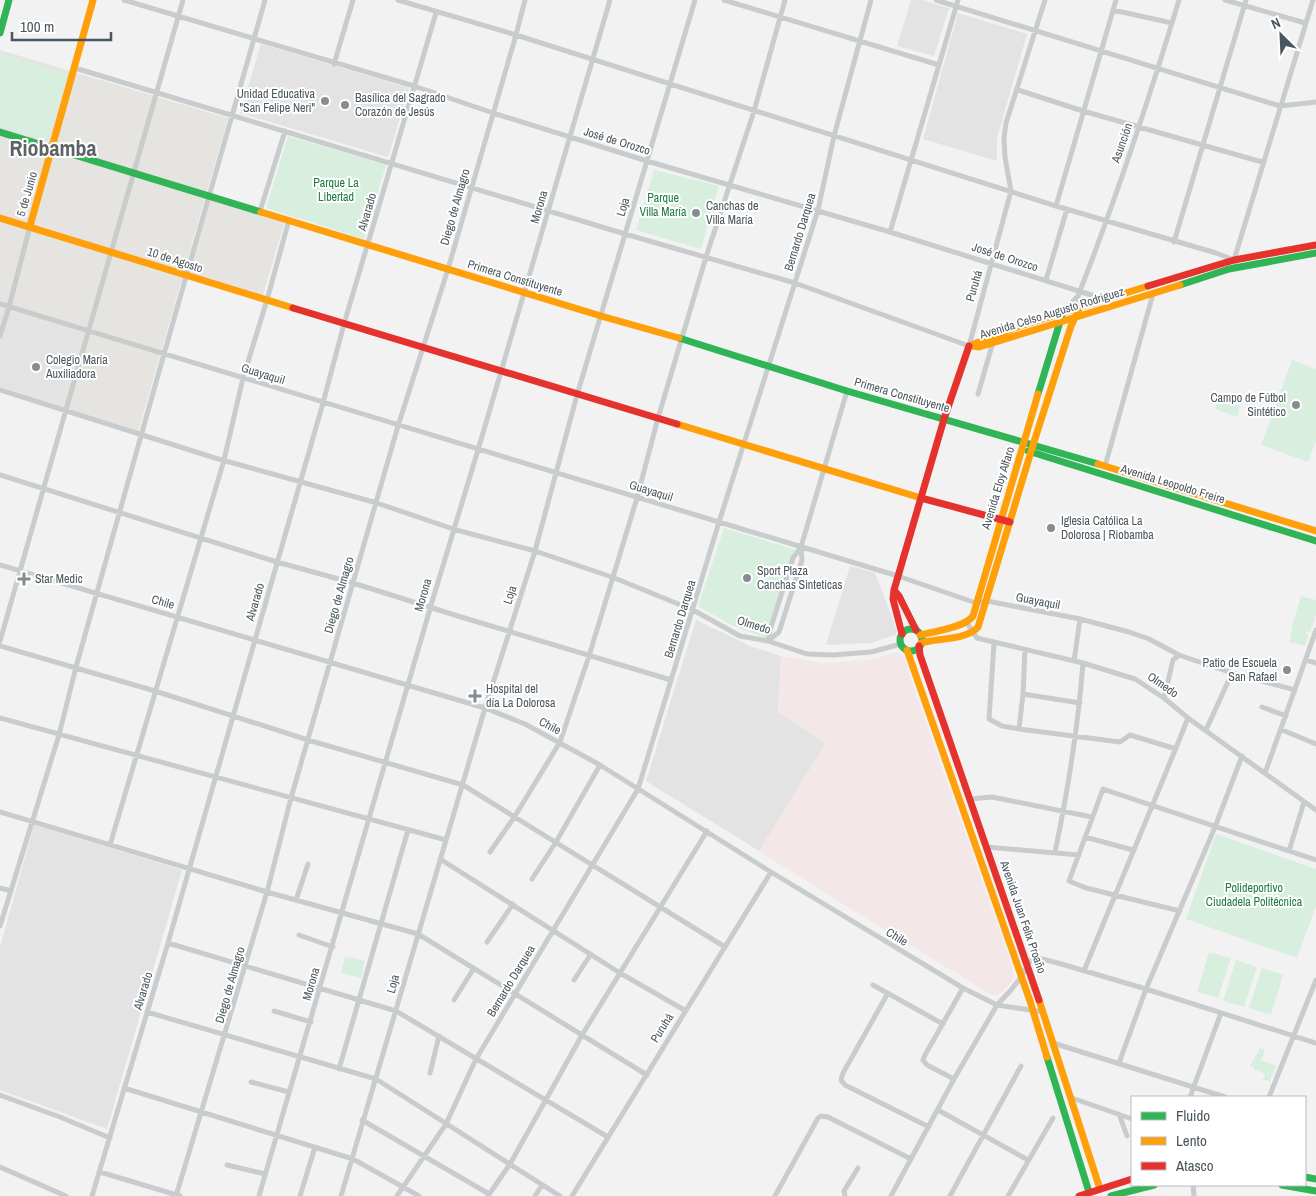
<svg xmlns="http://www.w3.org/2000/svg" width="1316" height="1196" viewBox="0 0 1316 1196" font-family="'Archivo Narrow',sans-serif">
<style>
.commercial{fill:#e6e4e0}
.education{fill:#e4e3e3}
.medical{fill:#f3e7e7}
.grass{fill:url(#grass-tufts)}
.park{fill:#d8efdf}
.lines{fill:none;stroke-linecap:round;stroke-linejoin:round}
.street{stroke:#c9cccd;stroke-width:5}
.fast{stroke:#30b455;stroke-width:7}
.slow{stroke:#ff9f0a;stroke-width:7}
.jam{stroke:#e5322d;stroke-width:7}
.poi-dot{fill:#858d91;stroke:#fff;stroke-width:2}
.labels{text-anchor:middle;stroke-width:4;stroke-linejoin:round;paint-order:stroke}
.poi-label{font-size:12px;fill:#4a565d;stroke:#fff;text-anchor:start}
.street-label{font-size:12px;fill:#4a565d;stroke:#fff}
.park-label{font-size:12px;fill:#1d7b42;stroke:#fff}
.town-label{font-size:22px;font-weight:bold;fill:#5d6265;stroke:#fff}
</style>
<defs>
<pattern id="grass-tufts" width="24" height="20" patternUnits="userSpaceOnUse" patternTransform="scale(1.25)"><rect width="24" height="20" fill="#d8efdf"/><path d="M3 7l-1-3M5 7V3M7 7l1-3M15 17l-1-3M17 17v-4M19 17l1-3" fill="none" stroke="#bbcfc2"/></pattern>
</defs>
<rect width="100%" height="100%" fill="#f2f2f2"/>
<path class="commercial" d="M0 50 228 118 138 432 0 387Z
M211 199 285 221 263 295 189 274Z"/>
<path class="education" d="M911 0H922L949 8 934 56 897 46Z
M958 13 1027 34 997 138V161L923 139Z
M261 44 409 88 388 157 240 113Z
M10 315 80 335 61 401 0 384V350Z
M850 566 875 573 897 631 895 635 870 643 826 645Z
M696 620 750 646 781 656 778 712 826 743 759 851 646 781Z
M34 825 182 870 107 1129 0 1090V947Z"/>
<path class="medical" d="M897 652 905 658 911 680 1013 969V980L1005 989 999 994 992 995 859 914 759 851 826 743 778 712 781 656 823 663 869 660Z"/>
<path class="grass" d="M1260 1048 1265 1050 1261 1060 1276 1066 1270 1081 1263 1079 1265 1074 1255 1070V1068L1250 1066Z"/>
<path class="park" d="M0 53 68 74 47 141 0 126Z
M288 136 386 165 364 239 266 208Z
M654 170 719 186 701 249 636 230Z
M1292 360 1316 369V441L1308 462 1261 445Z
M1218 399 1240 406 1237 417 1215 409Z
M724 528 796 550 768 639 731 625 698 606Z
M1301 596 1316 600V615L1310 632 1306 631V634L1309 635 1305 646 1290 642 1292 626Z
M1216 834 1316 869V906L1297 958 1186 919Z
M1209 952 1231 958 1218 998 1197 992Z
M345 956 365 961 361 978 341 973Z
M1236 960 1257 967 1244 1007 1223 1001Z
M1262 968 1283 975 1271 1015 1249 1008Z"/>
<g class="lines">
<path class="street" d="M124 0 414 86 493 113 647 161 890 232 1104 299
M398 0 516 35 1056 206 1216 253 1234 260
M724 0 939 65
M936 0 1280 106 1316 102
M1225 0 1305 23
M1113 10 1172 23
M334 64 353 0
M75 68 625 234 795 283 969 346 1011 191 1005 157 1004 138 1006 123 1045 0
M1018 90 1083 111 1262 162
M1056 206 1116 0
M260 211 285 131
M890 232 958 0
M1174 242 1246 0
M1235 263 1234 260 1313 0
M1046 280 1067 209
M0 304 719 522 898 576 976 603 987 601 1080 619 1129 632 1149 639 1179 655 1232 673 1295 690
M1080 307 1078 296 1080 291C1117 196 1149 99 1179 0
M1063 312 1078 296
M0 336 9 307 30 226
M0 390 215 458 377 503 453 529 535 551 612 577 693 610 740 636 768 641 807 654 833 655 871 652 901 644
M978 394 993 342
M1105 466 1153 294
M0 475 277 562 353 583 461 617 671 680
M0 565 485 708 525 724 600 765 771 872 963 988 997 1005 1043 1012
M967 623 977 638 1083 663 1135 679 1164 698 1188 718 1316 810
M0 641 183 0
M768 641 770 630 793 558 801 547 847 391
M768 641 779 632 802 560 801 548
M994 643 989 719 1002 726 1019 729 1120 742 1130 735 1176 749
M0 646 155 691 308 740 463 785 725 947
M1306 660 1316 663
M1074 661 1080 619
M1023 694 1080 703
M1164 698 1173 660 1179 655
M1262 707 1286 716
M0 718 446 840
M1019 729 1023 694 1025 650
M1206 730 1232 673
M1282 730 1316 744
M1265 773 1316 630
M970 799 992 797 1092 817
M0 812 267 892 418 934 647 1075
M1085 837 1133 850
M110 845 224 460 243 378 267 300 289 220
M987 847 1079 855
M1289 851 1304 802
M490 852 515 816 560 742 589 656 637 498 658 418 706 257 754 111 785 0
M1055 852C1068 790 1078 727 1083 663
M440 859 620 973 686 1011
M532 879 556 842 600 765
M0 888 11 891
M296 900 308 864
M1180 911 1086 888 1069 881 1103 789 1316 860
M0 926 59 735 76 667 164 354 265 0
M299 935 333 947
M487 942 513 904
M168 943 396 1011 608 1137
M1084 971C1118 887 1154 803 1188 718
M574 980 591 954
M873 985 943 1024
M888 993 843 1073 841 1080 845 1085 929 1127
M454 1000 474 968
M274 1011 311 1022
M147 1012 376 1079 560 1196
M1053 1043 1225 1097
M1119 1063 1146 989 1215 827 1242 756
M339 1069 408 830
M430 1073 439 1036
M954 1079 927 1065 923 1060 925 1055 963 988
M251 1082 289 1092
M124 1088 353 1159 419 1196
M0 1095 60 1117 110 1138
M1190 1097 1221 1013
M1269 1097 1316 980
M1072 1098 1132 1119
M938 1110 1028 1160
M1119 1114 1127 1136
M362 1120 489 1194
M227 1165 265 1174
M0 1167 66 1196
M100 1172 180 1196
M1193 1185 1194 1196
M92 1196 168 943 323 403 344 324 436 13
M176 1196 267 892 291 798 398 426 448 269 516 35 525 0
M259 1196 432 602 478 450 610 0
M300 1196 315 1147
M341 1196 485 708 535 551 577 395 695 0
M397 1196 446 1124 476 1059 638 789 719 522 818 210 834 136 871 0
M488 1196 510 1164 582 1035 707 831
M535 1196 542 1185
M572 1196 771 872
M775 1196 818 1118 821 1116 828 1117 911 1159
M845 1196 844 1191 858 1168
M891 1196 954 1079 997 1005 1011 990 1022 976 1027 965 1034 957 1058 963 1146 989 1316 1043
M950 1196 1021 1066
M1008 1196 1053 1118"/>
<path class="fast" d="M0 33 9 0
M0 132 261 212
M1180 285 1229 269 1316 253
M679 338 847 391 1098 464
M1038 394 1063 312
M1028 451 1316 541
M900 640a11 11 0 1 1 22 0a11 11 0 1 1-22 0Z
M1047 1057 1089 1192
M1305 1177 1316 1179
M1282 1185 1316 1191
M1111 1196 1154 1185"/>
<path class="slow" d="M261 212 601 316 679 338
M0 218 293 308
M30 226 93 0
M969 346 1014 328 1148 286
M972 346 979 347 1180 285
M677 424 921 498
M1098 464 1316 531
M920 635C933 632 966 627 973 616L1038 394
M921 643C938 638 967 640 978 627L1033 445 1071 326 1080 307
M907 650 1030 1001 1047 1057
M1039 1000 1100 1189"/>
<path class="jam" d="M1148 286 1234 260 1316 245
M293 308 677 424
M921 498 1010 522
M894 590 899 596 916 630
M902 634 893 599 894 590 944 419 969 346
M919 646 920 655 1039 1000
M1079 1196 1132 1179"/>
</g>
<g class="poi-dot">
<circle cx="325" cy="101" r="5"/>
<circle cx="345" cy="105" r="5"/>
<circle cx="696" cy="213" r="5"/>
<circle cx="36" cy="367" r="5"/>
<circle cx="1296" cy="405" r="5"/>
<circle cx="1051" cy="528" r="5"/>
<circle cx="747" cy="578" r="5"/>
<path d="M21.5 571.5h5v5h5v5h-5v5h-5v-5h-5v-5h5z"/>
<circle cx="1287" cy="670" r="5"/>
<path d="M472.5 688.5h5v5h5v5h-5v5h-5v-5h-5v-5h5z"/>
</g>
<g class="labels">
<g class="poi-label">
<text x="315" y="98" text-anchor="end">Unidad Educativa<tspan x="315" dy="14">"San Felipe Neri"</tspan></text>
<text x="355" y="102">Basílica del Sagrado<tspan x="355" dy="14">Corazón de Jesús</tspan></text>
<text x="706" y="210">Canchas de<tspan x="706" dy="14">Villa María</tspan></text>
<text x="46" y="364">Colegio María<tspan x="46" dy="14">Auxiliadora</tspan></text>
<text x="1286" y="402" text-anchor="end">Campo de Fútbol<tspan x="1286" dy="14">Sintético</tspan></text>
<text x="1061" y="525">Iglesia Católica La<tspan x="1061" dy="14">Dolorosa | Riobamba</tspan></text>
<text x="757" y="575">Sport Plaza<tspan x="757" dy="14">Canchas Sinteticas</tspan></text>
<text x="35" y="583">Star Medic</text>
<text x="1277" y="667" text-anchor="end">Patio de Escuela<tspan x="1277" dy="14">San Rafael</tspan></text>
<text x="486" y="693">Hospital del<tspan x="486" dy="14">día La Dolorosa</tspan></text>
</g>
<g class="street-label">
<text transform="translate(617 141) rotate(17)" y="4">José de Orozco</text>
<text transform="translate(1122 143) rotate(-71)" y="4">Asunción</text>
<text transform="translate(27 194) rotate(-74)" y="4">5 de Junio</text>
<text transform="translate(455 207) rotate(-74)" y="4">Diego de Almagro</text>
<text transform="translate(539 207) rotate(-74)" y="4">Morona</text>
<text transform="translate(623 207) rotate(-74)" y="4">Loja</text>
<text transform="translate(367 212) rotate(-74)" y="4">Alvarado</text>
<text transform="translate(800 232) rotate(-73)" y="4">Bernardo Darquea</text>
<text transform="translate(1005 257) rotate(18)" y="4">José de Orozco</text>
<text transform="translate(175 260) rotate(18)" y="4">10 de Agosto</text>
<text transform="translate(515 278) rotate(17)" y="4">Primera Constituyente</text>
<text transform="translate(974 286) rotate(-74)" y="4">Puruhá</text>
<text transform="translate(1052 313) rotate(-17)" y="4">Avenida Celso Augusto Rodriguez</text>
<text transform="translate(263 374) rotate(17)" y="4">Guayaquil</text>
<text transform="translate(902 395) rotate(16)" y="4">Primera Constituyente</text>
<text transform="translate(1173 484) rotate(17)" y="4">Avenida Leopoldo Freire</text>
<text transform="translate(998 488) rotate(-73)" y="4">Avenida Eloy Alfaro</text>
<text transform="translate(651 491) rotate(17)" y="4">Guayaquil</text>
<text transform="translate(339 595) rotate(-74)" y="4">Diego de Almagro</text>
<text transform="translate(423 595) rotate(-74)" y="4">Morona</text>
<text transform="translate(510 595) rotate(-72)" y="4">Loja</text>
<text transform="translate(1038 601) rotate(11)" y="4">Guayaquil</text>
<text transform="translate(163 602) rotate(16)" y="4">Chile</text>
<text transform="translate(255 602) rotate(-74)" y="4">Alvarado</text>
<text transform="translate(680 619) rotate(-73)" y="4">Bernardo Darquea</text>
<text transform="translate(754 625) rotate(17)" y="4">Olmedo</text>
<text transform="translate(1163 685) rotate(35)" y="4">Olmedo</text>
<text transform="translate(550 726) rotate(27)" y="4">Chile</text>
<text transform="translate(1023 917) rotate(71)" y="4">Avenida Juan Felix Proaño</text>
<text transform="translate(897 937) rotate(31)" y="4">Chile</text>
<text transform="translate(511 981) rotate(-59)" y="4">Bernardo Darquea</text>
<text transform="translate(311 984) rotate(-74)" y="4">Morona</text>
<text transform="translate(393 984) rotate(-75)" y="4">Loja</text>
<text transform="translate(230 985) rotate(-74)" y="4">Diego de Almagro</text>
<text transform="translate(143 991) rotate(-73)" y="4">Alvarado</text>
<text transform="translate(662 1028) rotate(-58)" y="4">Puruhá</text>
</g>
<g class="park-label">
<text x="336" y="187">Parque La<tspan x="336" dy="14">Libertad</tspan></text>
<text x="663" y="202">Parque<tspan x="663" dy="14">Villa María</tspan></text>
<text x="1254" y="892">Polideportivo<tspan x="1254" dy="14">Ciudadela Politécnica</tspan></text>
</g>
<g class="town-label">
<text x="53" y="156">Riobamba</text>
</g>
</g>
<rect x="1131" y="1096" width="175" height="90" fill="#ffffff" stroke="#b7bbbe"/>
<rect x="1141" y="1112" width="25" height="8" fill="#30b455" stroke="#b7bbbe"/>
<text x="1176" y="1121" font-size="15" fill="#4a565d">Fluido</text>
<rect x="1141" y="1137" width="25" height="8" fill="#ff9f0a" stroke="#b7bbbe"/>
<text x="1176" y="1146" font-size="15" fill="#4a565d">Lento</text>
<rect x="1141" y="1162" width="25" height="8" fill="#e5322d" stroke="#b7bbbe"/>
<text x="1176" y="1171" font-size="15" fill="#4a565d">Atasco</text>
<g transform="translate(1281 35) rotate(336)" stroke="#ffffff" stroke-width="4" paint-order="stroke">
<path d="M0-4L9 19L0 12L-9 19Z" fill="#4a565d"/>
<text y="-8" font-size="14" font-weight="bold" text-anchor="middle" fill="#4a565d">N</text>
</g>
<path d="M12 32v8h99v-8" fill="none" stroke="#4a565d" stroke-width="2.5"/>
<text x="20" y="32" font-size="15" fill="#4a565d" stroke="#ffffff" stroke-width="4" paint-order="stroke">100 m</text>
</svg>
